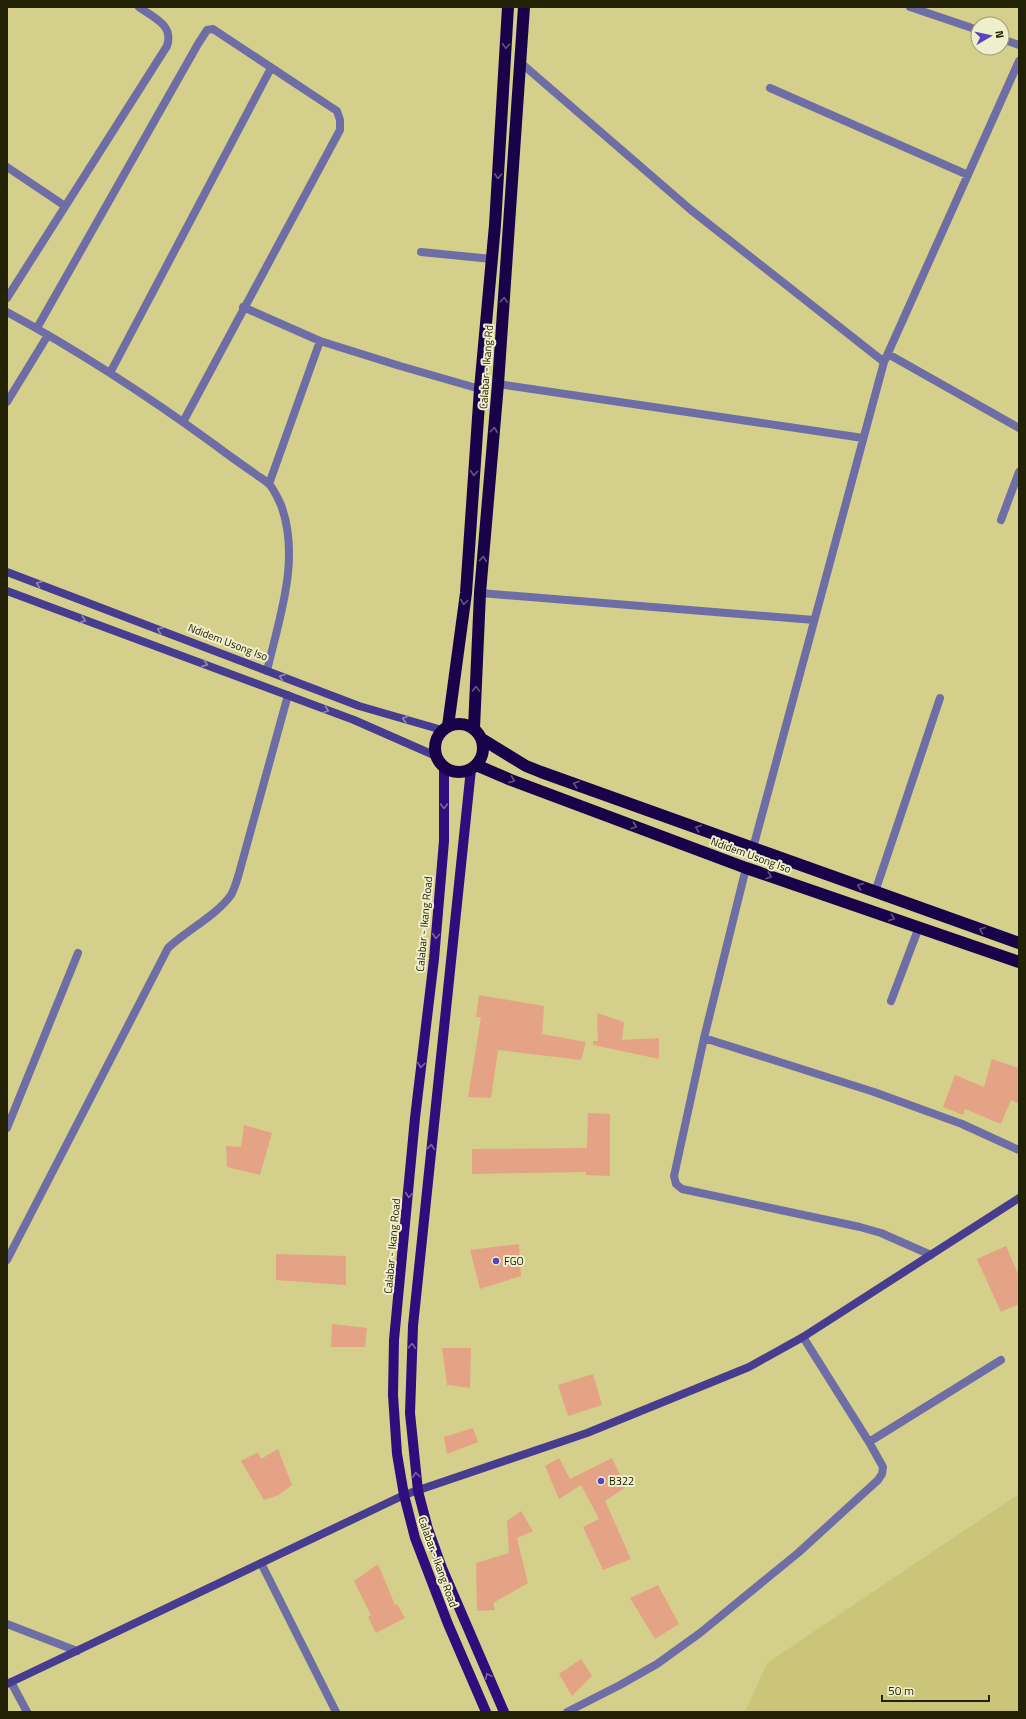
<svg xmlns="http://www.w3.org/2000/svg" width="1026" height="1719" viewBox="0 0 1026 1719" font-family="'Titillium Web',sans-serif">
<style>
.built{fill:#cbc579}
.building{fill:#e5a385}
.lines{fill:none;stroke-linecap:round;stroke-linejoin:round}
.lane{stroke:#6f6da5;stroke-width:8}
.street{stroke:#6f6da5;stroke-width:8}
.secondary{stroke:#473c8f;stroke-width:8}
.primary{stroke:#2f0d7c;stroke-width:10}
.highway{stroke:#18034a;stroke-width:12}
.oneway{stroke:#645678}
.oneway2{stroke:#938daa}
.oneway3{stroke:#7c679c}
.poi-dot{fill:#5844bc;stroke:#f0efcc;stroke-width:1.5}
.labels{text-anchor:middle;stroke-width:4;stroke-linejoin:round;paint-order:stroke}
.street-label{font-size:11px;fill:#232105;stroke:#f0efcc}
.poi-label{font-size:11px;fill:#232105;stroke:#f0efcc;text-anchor:start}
</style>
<rect width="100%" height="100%" fill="#d4cf8a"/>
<path class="built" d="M1019 1494V1712H745L767 1663Z"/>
<path class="building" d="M479 995 544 1006 542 1034 586 1042 581 1060 498 1050 491 1098 468 1097 481 1017H476Z
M597 1013 624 1022 622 1040 659 1038V1059L593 1045V1041H598Z
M992 1059 1019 1068V1104L1011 1100 1001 1124 965 1109 963 1115 943 1107 955 1075 984 1087Z
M588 1113 610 1114V1176L586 1175V1172L472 1174V1149L587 1148Z
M244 1125 272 1133 260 1175 227 1167 226 1146 241 1147Z
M519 1244 521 1276 480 1289 470 1250Z
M1006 1246 1019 1276V1304L1001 1312 977 1259Z
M276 1254 346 1256V1285L276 1280Z
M332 1324 367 1328 365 1347H331Z
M442 1348H471L470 1388 447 1385Z
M593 1374 602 1405 568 1416 558 1385Z
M473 1428 478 1442 447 1454 444 1437Z
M278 1449 292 1485 279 1495 264 1500 241 1461 258 1452 261 1459Z
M559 1458 570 1479 612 1458 626 1487 605 1501 631 1559 603 1570 583 1527 599 1519 581 1485 559 1499 545 1466Z
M521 1511 533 1531 517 1538 528 1583 493 1603 495 1610 477 1611 476 1563 509 1553 507 1521Z
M378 1564 395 1605 397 1604 405 1618 376 1633 368 1617 371 1615 354 1581Z
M658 1585 679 1624 655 1639 630 1598Z
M581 1659 592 1676 572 1696 559 1674Z"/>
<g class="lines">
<path class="lane" d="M7 167 65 206
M7 1128 78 953"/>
<path class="street" d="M910 7 978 30
M1002 39 1019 45
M521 63 691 210 884 362
M770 88 968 175
M421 252 492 259
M7 298 167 46C174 25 154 18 139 7
M243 307 320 341 400 366 480 389
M7 312C79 351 149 397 215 445 228 455 241 464 254 473 259 477 265 480 269 484 274 489 278 499 281 505 301 559 279 618 267 671
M37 328 198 44 207 30 213 29 337 111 340 120V130L183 422
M888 354 1019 428
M110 373 271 68
M498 384 863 438
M7 402 48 335
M269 484 320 341
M1001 520 1019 472
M480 593 814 620
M753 848 884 362 1019 61
M746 868 704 1038 674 1176 676 1184 682 1189 860 1227 881 1233 931 1255
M875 892 940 698
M891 1001 919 927
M704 1038 874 1092 962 1124 1019 1150
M7 1260 168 948C187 930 216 916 231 895 234 890 236 883 238 877L288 695
M869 1442 1001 1360
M261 1563 336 1712
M7 1624 77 1651
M11 1682 27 1712
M567 1712 620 1685 657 1664 700 1633 798 1553 878 1480 882 1474 883 1467 869 1442 803 1337"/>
<path class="secondary" d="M7 572 359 706 442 730
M7 591 354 720 436 756
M7 1684 404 1495 587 1433 749 1367 803 1337 1019 1198"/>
<path class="primary" d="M444 767V841L434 959 415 1118 394 1340 393 1395 397 1454 404 1495 415 1538 448 1624 486 1712
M471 769 413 1326 410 1413 418 1491 428 1529 442 1568 504 1712"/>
<path class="highway" d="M435 748a24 24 0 1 1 48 0a24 24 0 1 1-48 0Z
M448 726 466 593 480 389 495 225 508 7
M474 728 480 593 498 384 524 7
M482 739 526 766 541 772 1019 943
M476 765 511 780 746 868 1019 962"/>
</g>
<defs><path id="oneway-chevron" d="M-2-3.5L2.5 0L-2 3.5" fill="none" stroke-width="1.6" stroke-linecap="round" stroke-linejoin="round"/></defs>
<g class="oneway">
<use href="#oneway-chevron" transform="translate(506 46) rotate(94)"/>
<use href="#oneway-chevron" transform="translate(498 176) rotate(93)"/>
<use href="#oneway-chevron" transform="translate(504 300) rotate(-86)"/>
<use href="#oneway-chevron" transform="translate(494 430) rotate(-85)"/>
<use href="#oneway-chevron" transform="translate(474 473) rotate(94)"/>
<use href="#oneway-chevron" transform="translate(483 559) rotate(-85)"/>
<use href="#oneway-chevron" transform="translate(464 602) rotate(98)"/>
<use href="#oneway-chevron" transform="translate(476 689) rotate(-88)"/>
<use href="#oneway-chevron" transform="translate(512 780) rotate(22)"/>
<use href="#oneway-chevron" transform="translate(576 784) rotate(-160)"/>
<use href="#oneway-chevron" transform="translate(634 826) rotate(21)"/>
<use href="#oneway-chevron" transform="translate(698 828) rotate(-160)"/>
<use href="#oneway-chevron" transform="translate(769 876) rotate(19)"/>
<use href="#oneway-chevron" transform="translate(860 886) rotate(-160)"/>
<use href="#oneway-chevron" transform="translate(892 918) rotate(20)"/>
<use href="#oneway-chevron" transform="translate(982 930) rotate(-160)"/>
</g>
<g class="oneway2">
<use href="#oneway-chevron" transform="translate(39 584) rotate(-159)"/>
<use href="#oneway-chevron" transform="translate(83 620) rotate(20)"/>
<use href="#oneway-chevron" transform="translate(160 630) rotate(-159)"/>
<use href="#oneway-chevron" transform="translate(205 664) rotate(20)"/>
<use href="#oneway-chevron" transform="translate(282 677) rotate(-159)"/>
<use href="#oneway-chevron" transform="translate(326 710) rotate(21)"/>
<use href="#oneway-chevron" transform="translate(405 719) rotate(-164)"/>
</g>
<g class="oneway3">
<use href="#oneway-chevron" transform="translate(444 806) rotate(90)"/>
<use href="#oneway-chevron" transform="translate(436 936) rotate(95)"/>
<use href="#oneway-chevron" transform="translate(421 1065) rotate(97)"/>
<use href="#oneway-chevron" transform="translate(431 1147) rotate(-84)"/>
<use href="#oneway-chevron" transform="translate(409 1195) rotate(95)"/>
<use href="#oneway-chevron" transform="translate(412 1346) rotate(-87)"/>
<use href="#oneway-chevron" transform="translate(416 1475) rotate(-97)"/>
<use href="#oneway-chevron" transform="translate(488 1676) rotate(-114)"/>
</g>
<g class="poi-dot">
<circle cx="496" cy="1261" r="4"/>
<circle cx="601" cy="1481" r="4"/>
</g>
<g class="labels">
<g class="street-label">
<text transform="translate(486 367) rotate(-86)" y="4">Calabar - Ikang Rd</text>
<text transform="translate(228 642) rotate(21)" y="4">Ndidem Usong Iso</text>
<text transform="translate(751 855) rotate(20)" y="4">Ndidem Usong Iso</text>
<text transform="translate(424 924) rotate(-85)" y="4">Calabar - Ikang Road</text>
<text transform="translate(392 1246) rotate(-85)" y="4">Calabar - Ikang Road</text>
<text transform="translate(438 1562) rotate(70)" y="4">Calabar - Ikang Road</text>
</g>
<g class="poi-label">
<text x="504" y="1265">FGO</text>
<text x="609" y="1485">B322</text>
</g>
</g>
<rect width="1026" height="1719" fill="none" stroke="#232105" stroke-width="16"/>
<g transform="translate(990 36) rotate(81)"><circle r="19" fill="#f0efcc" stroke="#9e9d7c"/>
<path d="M0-3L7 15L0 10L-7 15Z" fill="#5844bc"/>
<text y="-6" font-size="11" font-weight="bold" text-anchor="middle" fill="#232105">N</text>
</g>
<path d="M882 1695v6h107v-6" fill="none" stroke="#232105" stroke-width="2"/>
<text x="888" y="1695" font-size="12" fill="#232105" stroke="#f0efcc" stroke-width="3" paint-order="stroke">50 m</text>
</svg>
